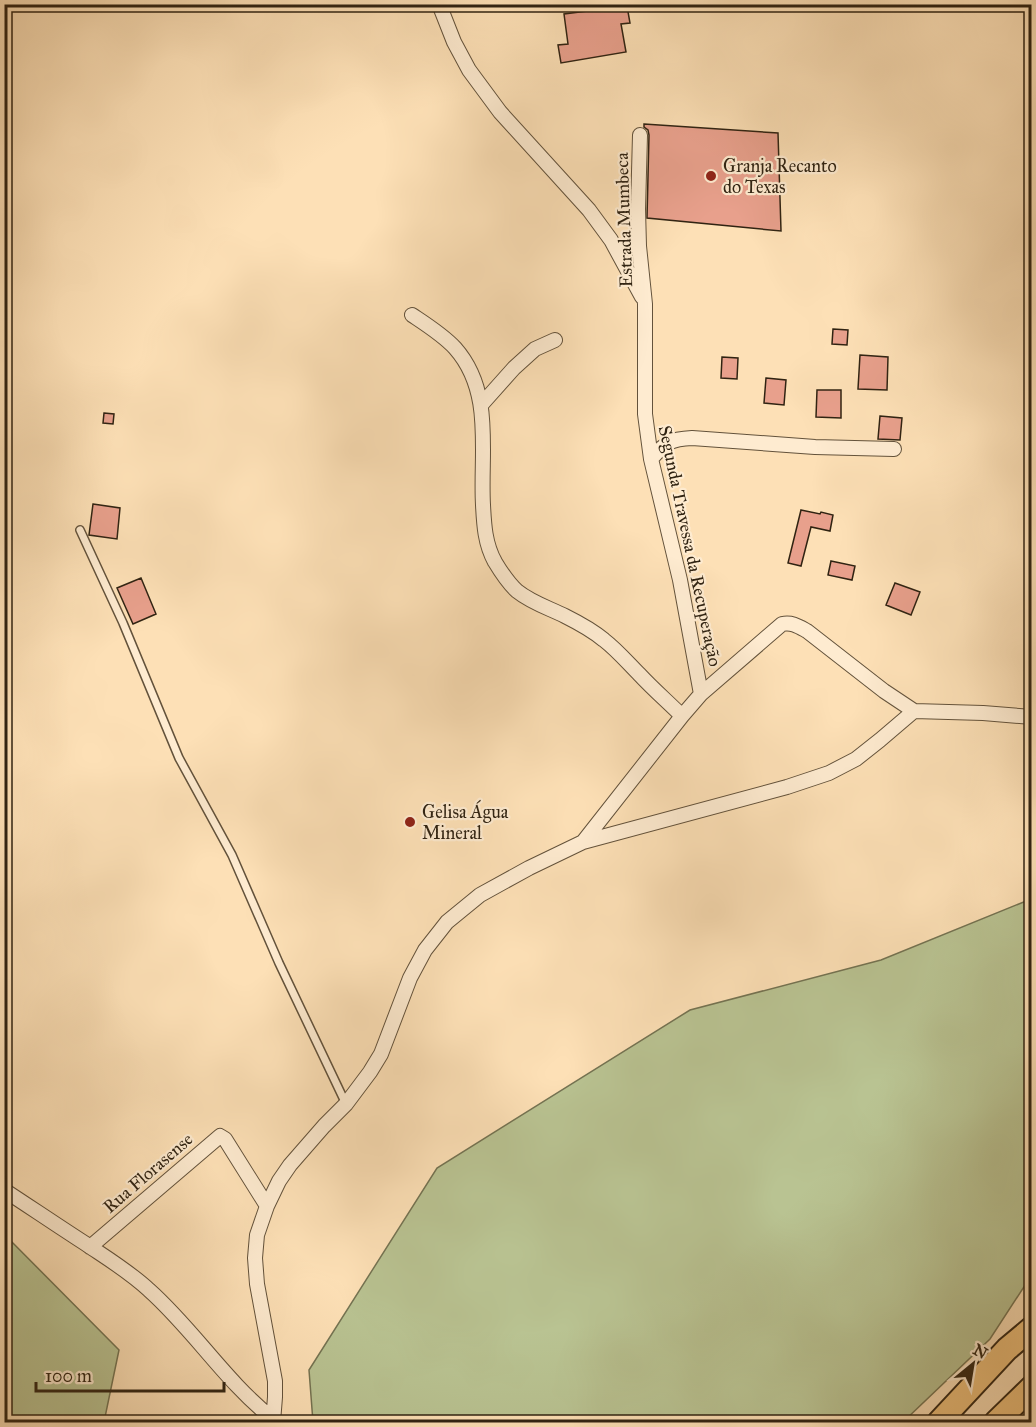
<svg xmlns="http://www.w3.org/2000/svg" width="1036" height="1427" viewBox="0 0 1036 1427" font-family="'IM FELL Great Primer',serif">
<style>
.green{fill:#b9c392;stroke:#747352;stroke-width:1.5}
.building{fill:#e8a08c;stroke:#302312;stroke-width:1.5}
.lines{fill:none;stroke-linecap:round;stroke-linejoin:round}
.service-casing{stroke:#63523b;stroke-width:10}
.minor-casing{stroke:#63523b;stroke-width:16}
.trunk-casing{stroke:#302312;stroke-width:26}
.service{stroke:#feebd0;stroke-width:7}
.minor{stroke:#feebd0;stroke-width:14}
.trunk{stroke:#eec07b;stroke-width:22}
.poi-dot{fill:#8f2418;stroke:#feebd0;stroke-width:2}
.labels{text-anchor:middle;stroke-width:4.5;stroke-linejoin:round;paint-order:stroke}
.poi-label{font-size:18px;fill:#302312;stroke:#feebd0;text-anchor:start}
.street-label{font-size:18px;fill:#302312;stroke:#feebd0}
</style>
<rect width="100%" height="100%" fill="#fde0b6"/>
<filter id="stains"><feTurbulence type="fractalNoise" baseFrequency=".00333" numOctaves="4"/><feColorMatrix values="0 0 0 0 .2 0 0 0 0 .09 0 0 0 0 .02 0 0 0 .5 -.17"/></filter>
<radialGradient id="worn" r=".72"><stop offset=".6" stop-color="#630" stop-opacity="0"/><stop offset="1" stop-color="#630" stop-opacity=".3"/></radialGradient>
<path class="green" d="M1031 899V1276L990 1339 903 1422H313L309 1370 437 1168 690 1010 881 960Z
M4 1234 119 1350 104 1422H5Z"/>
<path class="building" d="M627 6 630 23 621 24 626 52 561 63 558 45 568 44 564 14Z
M644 124 778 133 781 231 647 218 649 135 648 130 644 127Z
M833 329 848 330 847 345 832 344Z
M860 355 888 357 887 390 858 389Z
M722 357 738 358 737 379 721 378Z
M766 378 786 380 784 405 764 403Z
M817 390H841V418L816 417Z
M104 413 114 414 113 424 103 423Z
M880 416 902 418 900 440 878 439Z
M93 504 120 508 117 539 89 535Z
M801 510 820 514 821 512 833 515 830 531 811 527 801 566 788 563Z
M831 561 855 566 852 580 828 575Z
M141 578 156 614 133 624 117 588Z
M895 583 920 592 911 615 886 605Z"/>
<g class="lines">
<defs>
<path id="service" d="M80 530 123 623 179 758 232 855 279 963 346 1104"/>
<path id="minor" d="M439 4 454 42 469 70 500 112 589 210 611 240 642 297
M640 135 638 209 639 246 645 304V414L651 459 680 580 701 694
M412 315C427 325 443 335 455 348 494 392 480 452 483 505 484 525 485 544 495 562 501 572 508 583 517 591 532 603 549 608 565 616 579 623 592 630 604 640 617 650 628 663 640 675 653 689 668 702 682 716
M481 405 514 368 535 349 555 340
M651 459C665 443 670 439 692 438L815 447 894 449
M583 842 787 787 829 773 856 759 880 740 914 711
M4 1190C33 1209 61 1228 89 1246 110 1260 131 1273 149 1290 194 1330 225 1381 273 1419
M90 1247 220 1136 225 1139 267 1206
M273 1422 275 1397V1381L257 1284 255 1258 257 1235 267 1206 279 1181 290 1165 324 1126 346 1104 370 1072 381 1054 410 978 425 950 447 922 480 895 529 868 583 842 682 716 701 694 782 624C792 622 798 626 807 631L884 691 914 711 983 713 1032 717"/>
<path id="trunk" d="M939 1422 1007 1349 1032 1328
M996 1422 1032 1387"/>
</defs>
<use href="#service" class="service-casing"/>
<use href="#minor" class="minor-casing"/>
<use href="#trunk" class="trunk-casing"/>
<use href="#service" class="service"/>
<use href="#minor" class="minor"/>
<use href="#trunk" class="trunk"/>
</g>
<g class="poi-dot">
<circle cx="711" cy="176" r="6"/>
<circle cx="410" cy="822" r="6"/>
</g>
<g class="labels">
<g class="poi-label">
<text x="723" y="172">Granja Recanto<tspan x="723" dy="21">do Texas</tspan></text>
<text x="422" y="818">Gelisa Água<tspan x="422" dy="21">Mineral</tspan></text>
</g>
<g class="street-label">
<text transform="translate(624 220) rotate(-92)" y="6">Estrada Mumbeca</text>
<text transform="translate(690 546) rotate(78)" y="6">Segunda Travessa da Recuperação</text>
<text transform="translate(148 1173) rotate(-41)" y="6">Rua Florasense</text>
</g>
</g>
<rect width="1036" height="1427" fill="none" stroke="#fde0b6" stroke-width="24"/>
<rect x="6" y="6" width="1024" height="1415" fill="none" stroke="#302312" stroke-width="3"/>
<rect x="12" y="12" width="1012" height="1403" fill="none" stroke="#302312" stroke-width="1.5"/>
<g transform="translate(973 1364) rotate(30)" stroke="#feebd0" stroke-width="4.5" paint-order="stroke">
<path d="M0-4.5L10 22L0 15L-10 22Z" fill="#302312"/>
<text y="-9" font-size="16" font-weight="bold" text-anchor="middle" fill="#302312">N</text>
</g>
<path d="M36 1382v9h188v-9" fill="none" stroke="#302312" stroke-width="3"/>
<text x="45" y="1382" font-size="18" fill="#302312" stroke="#feebd0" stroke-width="4.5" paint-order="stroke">100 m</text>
<rect width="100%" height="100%" filter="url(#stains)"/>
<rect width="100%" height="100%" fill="url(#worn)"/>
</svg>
